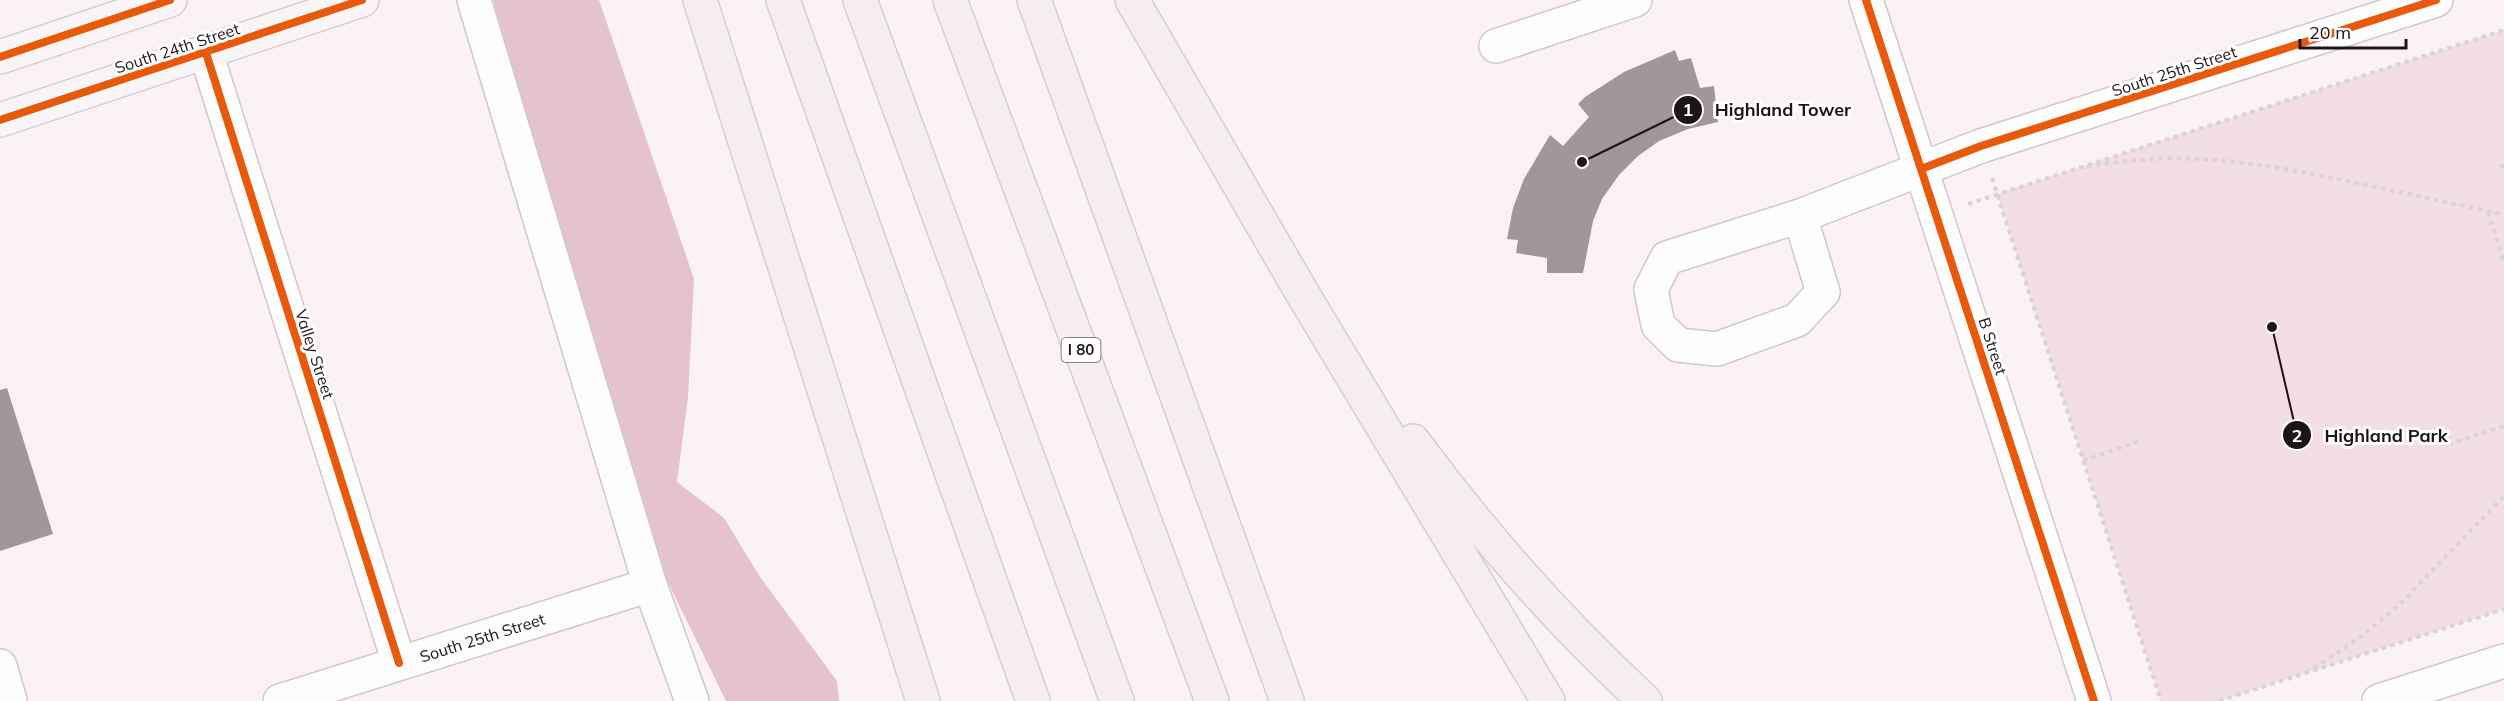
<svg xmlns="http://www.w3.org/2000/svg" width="2504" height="701" viewBox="0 0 2504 701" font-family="Mulish,sans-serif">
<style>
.green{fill:#f4dee6}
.forest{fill:#e4c3cf}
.building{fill:#a2969b}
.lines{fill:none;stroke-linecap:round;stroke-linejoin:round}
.minor-casing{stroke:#d0c8cb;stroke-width:36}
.major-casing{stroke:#d4d0d1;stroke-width:36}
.highway-casing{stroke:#d4d0d1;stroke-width:36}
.path{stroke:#d7d5d6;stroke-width:4;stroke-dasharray:4.5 4.5;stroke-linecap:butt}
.minor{stroke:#fefdfe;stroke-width:33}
.major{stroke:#f9f4f6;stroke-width:33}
.highway{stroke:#f6edf0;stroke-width:33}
.cycleway-casing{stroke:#fff;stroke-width:11}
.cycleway{stroke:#e8590c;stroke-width:8}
.labels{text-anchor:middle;stroke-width:6;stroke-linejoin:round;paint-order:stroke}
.shield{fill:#fff;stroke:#605a5d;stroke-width:1.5}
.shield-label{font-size:15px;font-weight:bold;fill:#1c1417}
.street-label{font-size:16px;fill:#1c1417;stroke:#fff}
.leader{fill:none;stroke:#1c1417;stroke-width:2}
.callout-dot{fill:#1c1417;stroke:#fff;stroke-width:2}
.mark-label{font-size:18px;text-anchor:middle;font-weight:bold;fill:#fff}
.callout-label{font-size:18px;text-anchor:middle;font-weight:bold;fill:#1c1417;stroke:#fff;stroke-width:6;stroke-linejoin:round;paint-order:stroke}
</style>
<rect width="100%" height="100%" fill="#faf2f5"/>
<path class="green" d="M2504 30V609L2219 701H2161L1997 194Z"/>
<path class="forest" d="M493 0H599L694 279 688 397 677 482 724 518 760 577 837 681 839 701H726L655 556Z"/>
<path class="building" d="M1675 50 1679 61 1691 58 1700 88 1714 86 1718 122 1688 129 1659 141 1638 156 1619 175 1602 199 1593 221 1583 273H1547V258L1516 253 1518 240 1507 239 1513 208 1524 179 1550 135 1563 146 1589 117 1578 104 1585 97 1624 72Z
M7 388 53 534 0 551V390Z"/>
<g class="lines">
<defs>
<g id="minor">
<path d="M474 0 650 585 692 701"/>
<path d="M1866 0 2094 701"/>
<path d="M1496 46 1635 0"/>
<path d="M206 53 399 663"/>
<path d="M1800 216 1823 292 1797 320 1717 349 1678 345 1658 325 1651 289 1667 258 1800 216 1981 146 2436 0"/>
<path d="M0 666 10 701"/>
<path id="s1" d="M280 701 650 585"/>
<path d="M2379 701 2504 661"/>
</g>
<path id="major" d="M0 57 170 0
M0 120 362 0"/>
<path id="highway" d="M700 0 923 701
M783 0 1033 701
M860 0 1117 701
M950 0 1212 701
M1034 0 1287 701
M1132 0 1301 291 1548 701
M1413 441C1482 534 1560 623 1645 701"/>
</defs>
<use href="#minor" class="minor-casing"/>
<use href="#major" class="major-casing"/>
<use href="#highway" class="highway-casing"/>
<path class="path" d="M2500 166H2504
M2087 167C2188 148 2267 164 2366 185 2412 195 2458 204 2504 215
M1992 178 2161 701
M1968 204 2504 30
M2488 212 2504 262
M2436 433 2446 445 2504 426
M2083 461 2139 441
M2314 668 2362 636 2399 605 2504 496
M2219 701 2504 609"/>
<use href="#minor" class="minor"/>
<use href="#major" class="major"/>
<use href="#highway" class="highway"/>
<defs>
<path id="cycleway" d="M1866 0 2094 701
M206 53 399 663
M0 57 170 0
M0 120 362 0
M1921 169 1981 146 2436 0"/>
</defs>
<use href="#cycleway" class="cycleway-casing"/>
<use href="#cycleway" class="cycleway"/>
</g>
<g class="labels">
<rect class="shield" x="1061.5" y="338" width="39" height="24" rx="4.5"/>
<g class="shield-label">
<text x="1081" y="355">I 80</text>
</g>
<g class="street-label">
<text transform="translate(177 48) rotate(-18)" y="6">South 24th Street</text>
<text transform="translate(2174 71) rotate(-18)" y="6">South 25th Street</text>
<text transform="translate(1993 346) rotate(72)" y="6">B Street</text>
<text transform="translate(315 354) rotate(72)" y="6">Valley Street</text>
<text dy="6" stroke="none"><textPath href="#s1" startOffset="212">South 25th Street</textPath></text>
</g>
</g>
<path class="leader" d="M1582 162L1688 110M2272 327L2297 435"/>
<g class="callout-dot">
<circle cx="1582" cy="162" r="6"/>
<circle cx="2272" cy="327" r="6"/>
<circle cx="1688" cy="110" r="15"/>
<circle cx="2297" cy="435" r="15"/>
</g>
<g class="mark-label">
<text x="1688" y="116">1</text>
<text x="2297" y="442">2</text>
</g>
<g class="callout-label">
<text x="1783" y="116">Highland Tower</text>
<text x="2386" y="442">Highland Park</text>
</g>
<path d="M2300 39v9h106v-9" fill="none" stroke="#1c1417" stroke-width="3"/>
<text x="2309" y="39" font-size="18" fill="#1c1417" stroke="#ffffff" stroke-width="4.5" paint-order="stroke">20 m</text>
</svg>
